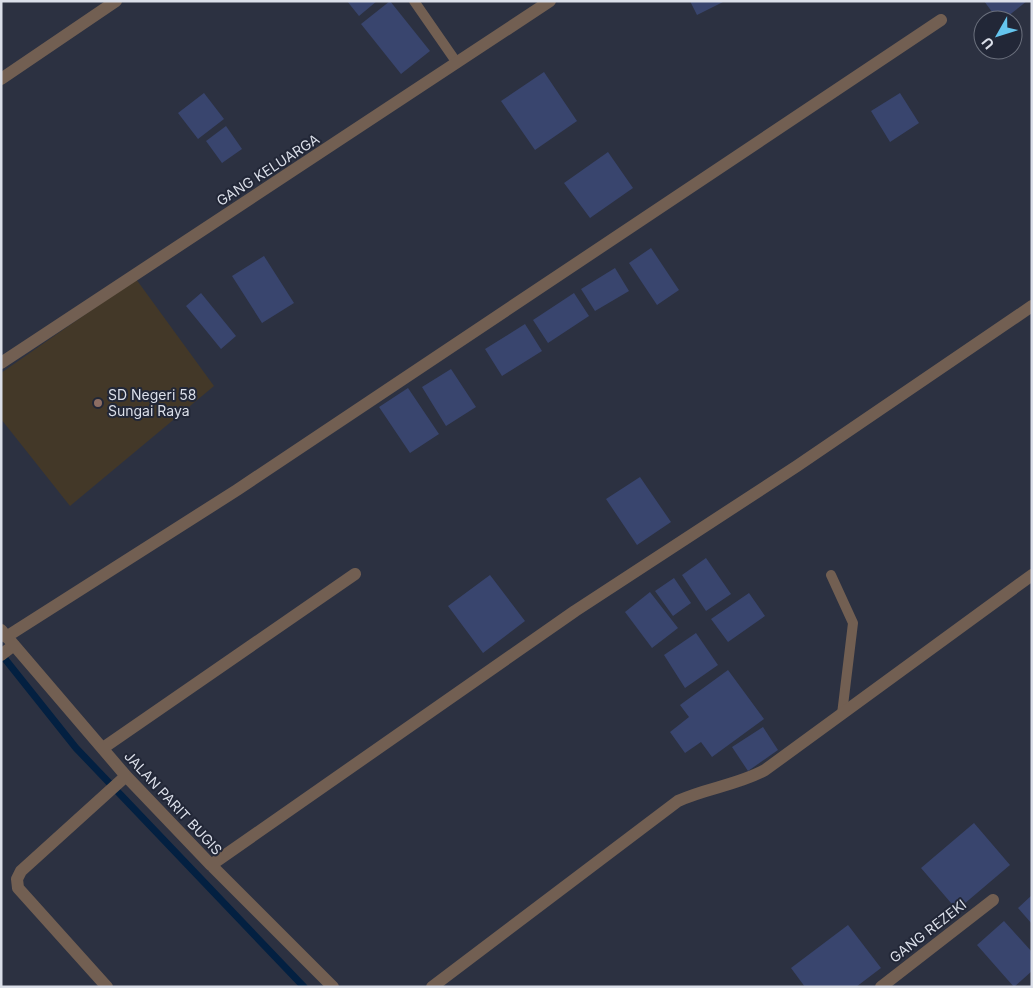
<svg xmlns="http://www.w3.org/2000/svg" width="1033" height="988" viewBox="0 0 1033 988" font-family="Inter,sans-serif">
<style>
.education{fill:#433828}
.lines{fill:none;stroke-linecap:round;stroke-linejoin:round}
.stream{stroke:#032041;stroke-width:7}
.building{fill:#39456e}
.service{stroke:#725f52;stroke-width:10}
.minor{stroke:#725f52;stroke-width:12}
.education-dot{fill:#8d6e63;stroke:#222737;stroke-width:2}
.labels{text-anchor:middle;stroke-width:4;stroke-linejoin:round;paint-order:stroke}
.street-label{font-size:14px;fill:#dbdfe9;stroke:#222737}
.poi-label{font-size:14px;fill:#dbdfe9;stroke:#222737;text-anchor:start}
</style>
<rect width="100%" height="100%" fill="#2c3141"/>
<path class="education" d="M136 279 214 386 70 506 1 419V373Z"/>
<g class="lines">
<path class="stream" d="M1 654 76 748 304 987"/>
</g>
<path class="building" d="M347 1H377L359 16Z
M390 1 430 51 401 74 361 24Z
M690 1H725L697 15Z
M984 1H1027L1003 20H998Z
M544 72 577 121 535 150 501 101Z
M204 93 224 119 198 139 178 113Z
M900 93 919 123 890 142 871 111Z
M226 126 242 149 222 163 206 141Z
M608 152 633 188 590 218 564 183Z
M651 248 679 290 657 305 629 263Z
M264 256 294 303 262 323 232 276Z
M615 268 629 291 595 311 581 289Z
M201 293 236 336 221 349 186 306Z
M574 293 589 316 548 343 533 320Z
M525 324 542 351 502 376 485 349Z
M451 369 476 407 446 426 422 387Z
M408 388 439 434 410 453 379 407Z
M640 477 671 522 637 545 606 499Z
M706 558 731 594 706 611 682 575Z
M490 575 525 621 483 653 448 606Z
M674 578 691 603 673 616 655 591Z
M650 592 678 628 652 648 625 612Z
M749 593 765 616 728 642 711 619Z
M696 633 718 665 685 688 664 655Z
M728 670 764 719 712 757 701 742 685 753 670 732 689 717 680 705Z
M763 727 778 750 748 771 732 747Z
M974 823 1010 865 957 910 921 868Z
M1032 895V924L1018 908Z
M1004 921 1032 952V971L1014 987 977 945Z
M848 925 881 968 856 987H805L791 968Z"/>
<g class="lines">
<path class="service" d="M414 1 457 63
M831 575 853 623 842 714"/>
<path class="minor" d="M1 79 116 1
M1 363 550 1
M1 630 126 776 211 865 333 987
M6 637 237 490 941 20
M1 655 14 645
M103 748 355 574
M211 865 575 611 797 466 1032 306
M107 987 18 888 17 879 21 871 126 776
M432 987 678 801C706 788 738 785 765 770L1032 575
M881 987 993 900"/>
</g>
<circle class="education-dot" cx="98" cy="403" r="5"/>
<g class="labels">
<g class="street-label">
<text transform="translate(268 170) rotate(-33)" y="5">GANG KELUARGA</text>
<text transform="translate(173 803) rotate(47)" y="5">JALAN PARIT BUGIS</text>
<text transform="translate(928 931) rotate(-38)" y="5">GANG REZEKI</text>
</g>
<g class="poi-label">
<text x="108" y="400">SD Negeri 58<tspan x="108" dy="16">Sungai Raya</tspan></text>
</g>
</g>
<rect width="1033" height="988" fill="none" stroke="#dbdfe9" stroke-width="5"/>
<g transform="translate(998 35) rotate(231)"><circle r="24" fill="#222737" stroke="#6c717e"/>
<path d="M0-4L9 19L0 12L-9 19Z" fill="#65c5ee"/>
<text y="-8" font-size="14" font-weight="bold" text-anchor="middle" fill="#dbdfe9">U</text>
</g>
</svg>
